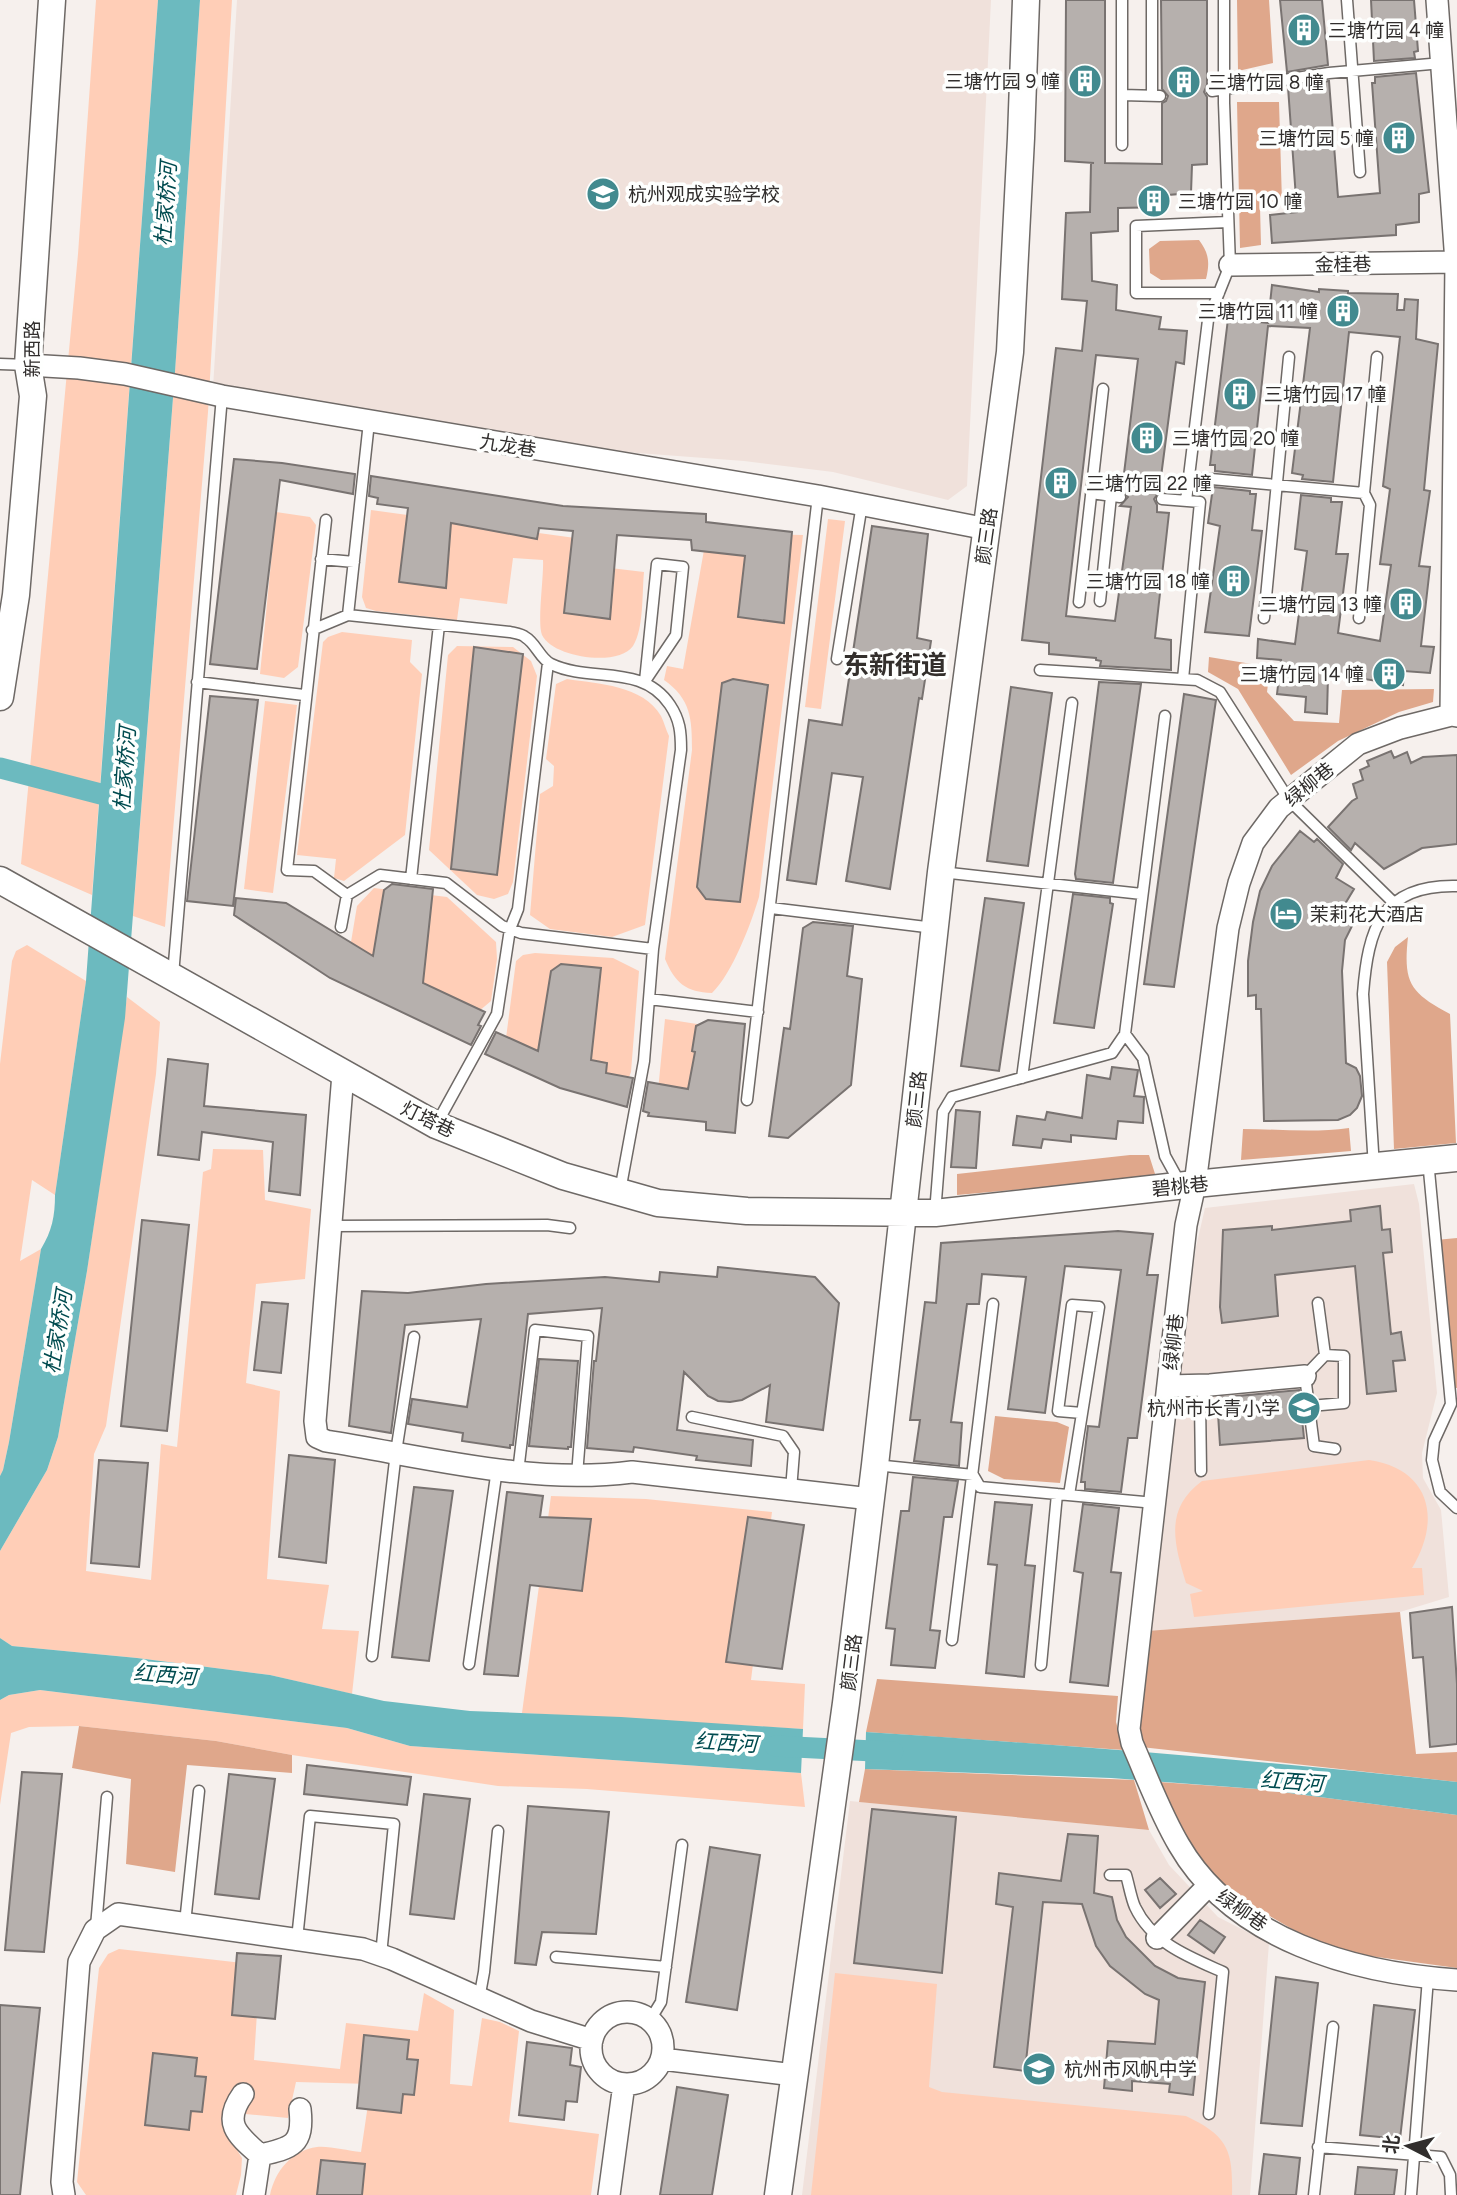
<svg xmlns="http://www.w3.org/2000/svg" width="1457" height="2195" viewBox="0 0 1457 2195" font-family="Figtree,'Noto Sans SC',sans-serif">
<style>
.built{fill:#f0e1db}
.green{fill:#ffceb7}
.forest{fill:#dfa78b}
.water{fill:#6cbabf}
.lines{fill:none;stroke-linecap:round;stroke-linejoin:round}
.canal{stroke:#6cbabf;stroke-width:21}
.building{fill:#b6b0ad;stroke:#797371;stroke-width:2;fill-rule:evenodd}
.service-casing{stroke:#6e6966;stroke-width:13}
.minor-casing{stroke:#6e6966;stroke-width:24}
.tertiary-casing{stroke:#6e6966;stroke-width:29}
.service{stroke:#fff;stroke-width:10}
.minor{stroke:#fff;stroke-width:21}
.tertiary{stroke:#fff;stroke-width:26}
.labels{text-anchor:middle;stroke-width:7;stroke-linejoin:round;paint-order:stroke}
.poi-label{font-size:19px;fill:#312e2d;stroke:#fefffe;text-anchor:start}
.street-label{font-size:19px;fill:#312e2d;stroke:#fefffe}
.water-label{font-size:21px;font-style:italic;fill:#004b4f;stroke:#fefffe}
.district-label{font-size:26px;font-weight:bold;fill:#332f2c;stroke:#fefffe}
</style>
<rect width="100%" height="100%" fill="#f6f0ed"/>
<path class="built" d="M237 0H991L967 486 948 500 833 472 744 461 558 447 213 388Z
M1414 1184 1419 1204 1437 1393 1422 1453 1423 1478 1441 1510 1449 1597 1400 1612 1147 1631 1196 1247 1205 1208Z
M850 1801 1149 1830 1169 1865 1218 1917 1269 1943 1250 2195H802Z"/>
<path class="green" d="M96 0H158L92 895 21 864 78 254Z
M200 0H232L208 412 165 927 133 916 175 372Z
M371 510 604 542 602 567 644 572C642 592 644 629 633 646 619 667 553 658 542 635 537 623 544 576 543 560L513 558 507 604 460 598 457 620 376 611 366 608 362 597Z
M276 512 310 517 316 525 298 667 284 678 260 674Z
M828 519 845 521 821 709 805 707Z
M707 533 803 535 759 897C751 924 732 974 712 993 686 992 675 983 665 959L692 750C692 719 691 699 664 680L667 666 683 669Z
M342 632 412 640 410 662 422 674 405 835 344 881 334 878 336 859 297 855 323 642 328 637Z
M457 646 513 647 531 661 537 676 513 882 508 894 494 899 477 895 429 850 448 655Z
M567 679C598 684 643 685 661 716 664 722 666 730 669 736L645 925 612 937 550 929 530 915 540 794 553 786 554 766 546 759 556 684Z
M265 701 297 705 273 893 244 889Z
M374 888 447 897 496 942 497 959 491 1001 472 1017 348 960 357 906Z
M27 945 86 981 55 1195 32 1180 20 1261 41 1249 9 1442 3 1470 0 1476V1064L12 961 16 951Z
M535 953 613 958 639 971 631 1072 626 1085 505 1046 516 961 523 955Z
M127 997 160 1022 156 1074 106 1426 94 1454 86 1571 151 1580 161 1444 177 1447 203 1172 211 1169 213 1149 263 1150 265 1200 311 1209 305 1279 256 1284 246 1383 280 1391 267 1579 329 1585 322 1629 359 1631 352 1694 270 1675 137 1658 12 1646 0 1638V1551L47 1470 58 1437 87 1271Z
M665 1019 729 1029 722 1103 657 1101Z
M1369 1460C1430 1469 1442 1519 1412 1568H1422L1424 1595 1194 1617 1190 1594 1203 1591 1186 1583C1174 1543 1164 1509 1202 1481Z
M551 1496 646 1499 772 1512 751 1680 805 1684 803 1729 522 1713Z
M40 1690 347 1728 410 1746 801 1773 805 1807 587 1789 498 1786 292 1755 216 1741 79 1726 29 1727 11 1733 0 1805V1700L9 1695Z
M119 1949 260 1965 254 2060 340 2069 346 2023 418 2031 424 1993 454 2010 450 2084 472 2086 482 2018 500 2022 519 2031 509 2122 599 2134 591 2195H270C275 2171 292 2150 317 2147 331 2146 347 2151 361 2152L371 2084 296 2082 288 2118 223 2112 224 2129 242 2158 241 2175 236 2195H86L77 2182 99 1968 108 1954Z
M835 1973 937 1984 929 2087 942 2092 1186 2116C1228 2136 1233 2150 1232 2195H811Z"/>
<path class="forest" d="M1237 0H1269L1273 63 1238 71Z
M1237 102H1279L1282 202 1260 207 1261 245 1240 248Z
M1199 240C1209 253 1210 263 1206 279L1161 280 1150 273 1149 249 1160 241Z
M1209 657 1270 667 1267 692 1294 721 1339 723 1342 690 1434 689 1433 702 1399 712 1338 741 1291 775 1238 689 1208 672Z
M1408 937C1403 983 1410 993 1450 1014L1456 1143 1394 1149 1387 962 1395 947Z
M1349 1128 1351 1151 1241 1160 1243 1129C1278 1129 1314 1133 1349 1128Z
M1130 1155H1149L1156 1177 957 1195V1174Z
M1457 1238V1388L1450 1389 1436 1240Z
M995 1416 1057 1422 1069 1427 1060 1483 1004 1479 988 1471Z
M1400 1612 1416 1754 1457 1752V1782L1141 1747 1134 1740 1147 1631Z
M877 1679 1118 1696 1116 1722 1124 1750 866 1732Z
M79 1726 216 1741 292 1755V1773L187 1765 175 1872 126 1864 131 1779 72 1768Z
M865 1769 1134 1780 1149 1830 859 1802Z
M1159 1782 1258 1789 1457 1815V1968L1348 1953 1299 1933 1225 1890 1190 1843Z"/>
<path class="water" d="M158 0H200L175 372 125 1018 87 1271 58 1437 47 1470 0 1551V1476L3 1470 9 1442 41 1249C52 1231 55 1216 55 1195L86 981Z
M0 1638 12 1646 137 1658 270 1675 384 1701 470 1711 621 1717 803 1729 801 1773 410 1746 347 1728 40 1690 9 1695 0 1700Z
M866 1732C1064 1745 1261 1760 1457 1782V1815L1258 1789 1111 1778 865 1769Z"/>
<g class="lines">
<path class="canal" d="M0 768 120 799
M775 1746 893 1752"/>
</g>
<path class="building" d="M1066 0H1105V163L1162 164V103L1166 101 1168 96 1162 89 1161 0H1207V85L1204 92 1207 97V164L1192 165 1191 193 1168 195 1167 207 1118 208V231L1091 233 1092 281 1117 285 1116 310 1161 317 1159 329 1187 331 1184 364 1176 362 1159 492 1154 499 1157 505V512L1169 513 1155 638 1171 640V670L1100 666 1101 661 1096 660V658L1049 654V643L1022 640 1056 348 1082 351 1087 301 1062 299 1066 213 1090 212 1091 163H1094L1065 161ZM1096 355 1138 359 1122 490 1128 497 1120 506 1131 507 1115 621 1066 616Z
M1280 0H1322L1328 65 1287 72Z
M1371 0H1414L1418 51 1414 52 1415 58 1374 61Z
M1416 73 1429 192 1419 194V222L1396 225V235L1272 243 1270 215 1297 212 1288 87 1329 81 1338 197 1380 193 1372 83H1375V77Z
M1272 285 1319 292V289L1348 291V293L1398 294 1397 310H1404L1405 299 1418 300 1416 339 1438 344 1424 490 1430 491 1419 566 1430 567 1421 646 1434 647 1430 673 1404 671 1403 685 1352 677 1351 679 1328 676 1327 714 1305 712 1306 697 1277 694 1281 660 1257 658 1258 639 1295 644 1307 551 1295 549 1301 495 1331 498V502H1342L1336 554H1348L1338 633 1380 641 1391 565 1380 564 1390 489 1383 486 1400 337 1349 332 1333 482 1302 479 1303 475 1292 473 1310 328 1268 326 1252 475 1215 471V465H1210L1228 319 1268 323Z
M234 459 282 463 355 474 353 494 280 480 257 669 210 664Z
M371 476 563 506 706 514V522L792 532 784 623 738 617 745 556 692 550 691 540 617 535 610 619 564 613 573 531 539 528 537 539 451 523 446 588 399 582 408 508 377 504 378 498 369 496Z
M1213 487 1250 491V494H1256L1252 530 1262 531 1249 636 1205 632 1220 526 1208 523Z
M872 526 928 534 917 638 931 641 922 699 919 698 890 889 846 881 863 777 832 773 816 884 787 880 809 720 842 725Z
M474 647 523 654 497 875 451 869Z
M733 679 768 685 740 902 706 899 697 887 722 683Z
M1099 682 1141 684 1113 883 1076 879 1075 874Z
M1011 687 1052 693 1028 866 987 861Z
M1184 694 1216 700 1174 987 1144 984Z
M210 696 258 700 233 906 187 901Z
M1391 751 1394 758 1407 752 1411 763 1423 757 1457 755V844L1422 848 1384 869 1355 843 1351 850 1328 827 1352 801 1357 798 1353 784 1363 780 1360 770 1369 766 1367 761Z
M1300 831 1314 842 1317 839 1343 864 1336 878 1354 889 1345 904 1359 912 1345 940 1342 971 1346 1063 1356 1068 1360 1076 1362 1096 1357 1108 1350 1115 1338 1120 1264 1121 1261 1009H1256V995L1248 996V961L1253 922 1260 891 1272 866Z
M392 884 433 889 423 983 485 1012 478 1025 481 1026 471 1045 330 978 234 915 236 898 286 903 373 956 384 890Z
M1073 894 1110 898V903L1113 904 1094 1028 1054 1023Z
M985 898 1024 903 999 1071 961 1066Z
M813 922 853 926 847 976 862 979 851 1085 788 1138 769 1136 784 1028 790 1029 803 928Z
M561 964 601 968 591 1060 607 1063 606 1073 633 1078 627 1107 560 1088 485 1054 496 1032 538 1051 551 971Z
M708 1020 745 1024 735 1133 706 1130V1122L648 1116 649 1113 643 1111 648 1082 688 1089 695 1052 692 1051 696 1026Z
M168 1059 208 1064 204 1106 306 1115 300 1195 269 1191 273 1142 202 1132 199 1160 158 1155Z
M1112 1067 1138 1070 1134 1096 1144 1097 1143 1123 1118 1121 1116 1139 1071 1135V1142L1043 1139 1041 1148 1013 1145 1017 1116 1045 1120 1047 1112 1082 1118 1087 1075 1110 1079Z
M956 1110 980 1112 976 1168 951 1167Z
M1380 1206 1382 1230 1390 1229 1392 1252 1383 1253 1391 1334 1401 1332 1405 1360 1393 1361 1396 1391 1367 1394 1355 1266 1275 1275 1278 1316 1222 1323 1220 1307 1223 1230 1272 1226V1230L1351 1221 1350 1210Z
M142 1220 189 1225 167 1431 121 1426Z
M1118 1231 1153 1234 1147 1275H1158L1137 1438H1128L1121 1492 1085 1489V1482H1081L1088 1426 1099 1427 1121 1270 1065 1266 1045 1413 1008 1409 1026 1277 982 1274 979 1304H967L951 1422 962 1423 959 1466 914 1461 920 1420H910L925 1302 936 1303 941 1243Z
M718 1267 815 1277 839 1303 823 1430 766 1422 770 1385 742 1400 730 1402 718 1401 708 1396 684 1372 677 1430 753 1440 751 1466 696 1460 697 1456 634 1447 633 1452 587 1448 594 1361H596L602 1308 528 1314 513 1445H510V1448L462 1441 463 1433 408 1424 412 1399 467 1407 481 1319 405 1325 391 1433 349 1426 362 1291 408 1293 486 1284 605 1277 659 1282 660 1272 717 1277Z
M262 1302 288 1304 281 1373 254 1370Z
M539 1359 578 1361 571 1447H568V1449L529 1446Z
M1299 1390 1304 1438 1220 1445 1217 1398Z
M289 1455 335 1460 326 1563 279 1557Z
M99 1460 148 1463 139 1567 91 1563Z
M913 1477 958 1481 952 1517H944L930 1630 940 1631 935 1668 891 1665 895 1629 886 1628 901 1511H909Z
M414 1487 453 1491 429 1661 392 1657Z
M507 1492 543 1496 540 1517 591 1519 582 1591 530 1585 518 1676 484 1674Z
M995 1502 1032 1505 1025 1565 1035 1566 1024 1677 986 1673 997 1565 988 1564Z
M1083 1504 1119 1508 1111 1572 1121 1573 1108 1686 1070 1682 1083 1573 1074 1571Z
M748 1517 804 1525 782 1669 726 1662Z
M1452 1607 1457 1684V1744L1430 1747 1423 1657 1413 1658 1410 1613Z
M307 1765 411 1777 407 1805 304 1794Z
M22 1772 62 1774 44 1952 5 1950Z
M229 1774 275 1779 259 1899 215 1894Z
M424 1794 470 1799 454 1919 410 1914Z
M528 1806 609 1812 596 1934 542 1932 536 1965 515 1963Z
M872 1809 956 1817 942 1973 854 1963Z
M1068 1834 1098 1836 1094 1893 1112 1897 1117 1920 1126 1937 1155 1966 1178 1978 1205 1982 1193 2095 1169 2092 1170 2084 1132 2081V2091L1104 2088 1108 2041 1155 2044 1159 2000 1145 1994 1110 1966 1096 1946 1082 1904 1043 1902 1025 2071 994 2067 1013 1907 996 1904 999 1873 1061 1881Z
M710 1847 760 1855 737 2010 686 2002Z
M1160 1878 1176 1894 1160 1908 1145 1890Z
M1200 1920 1225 1937 1214 1953 1188 1935Z
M237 1953 281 1956 275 2019 232 2015Z
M1276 1977 1318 1983 1302 2126 1261 2123Z
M0 2005 40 2008 20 2195H0Z
M1374 2005 1415 2010 1400 2139 1360 2135Z
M364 2035 409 2040 407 2059 418 2060 414 2095 403 2094 401 2113 357 2108Z
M527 2042 572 2048 570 2065 581 2067 577 2102 566 2101 564 2120 519 2115Z
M153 2053 197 2058 195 2076 206 2077 202 2112 191 2111 189 2130 145 2125Z
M677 2087 728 2095 712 2195H660Z
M1264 2154 1300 2158 1296 2195H1259Z
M321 2160 365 2164 362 2195H317Z
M1358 2167 1397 2170 1394 2195H1355Z"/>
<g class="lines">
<defs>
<path id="service" d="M1347 0 1360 172
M1212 91 1329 73 1442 63
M1122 95 1160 96
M1152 96V0
M1122 145V0
M1219 293H1136V226L1228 222
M0 364 28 365
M1189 477 1364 493
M1091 493 1120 497
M1162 499 1200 502 1183 679
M1186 501 1208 320 1230 265 1224 103V0
M326 520 287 870 314 871 347 895
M321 559 354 562
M657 564 683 567 676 635 645 681Z
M1100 601 1111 496
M1079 602 1103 389
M348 615 510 632C514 633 522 634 525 637 536 643 540 659 551 664 591 683 642 663 670 705 680 720 681 732 681 750L653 949 644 1061 620 1191
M1264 618 1289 357
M1359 618 1370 505 1364 493 1377 357
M312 630 348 615 369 422
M837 659 862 504
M1040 670 1197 680 1220 692 1289 800 1393 902
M197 682 304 695
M941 872 1142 894
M411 879 439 625
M771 908 934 928
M341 927 347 895 380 875 446 883 502 926 521 933 653 949
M173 975 222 396
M649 999 758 1012
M1125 1034 1143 1058 1165 1156 1181 1185
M1022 1078 1072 703
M747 1100 818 496
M436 1125 497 1014 510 929 518 909 548 663
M1428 1160 1451 1404 1434 1441 1432 1460 1440 1492 1457 1508
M1374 1167 1363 994C1368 929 1381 884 1457 886
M935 1213 943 1112 952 1097 1112 1053 1125 1034 1165 716
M330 1226 547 1225 570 1228
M1318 1303 1325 1355 1305 1376 1314 1446 1335 1449
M1310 1406 1344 1403V1356L1325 1355
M692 1417 783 1436 794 1452 791 1490
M875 1465 973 1475 980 1487 1155 1503
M1201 1471 1200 1402 1210 1386
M518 1472 535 1330 588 1336 577 1475
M1069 1495 1099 1307 1072 1305 1058 1411 1082 1413
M952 1640 993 1304
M372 1656 396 1452 414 1337
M469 1664 497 1469
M1041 1665 1057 1494
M1110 1875H1126C1129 1885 1131 1898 1135 1907 1152 1943 1189 1957 1223 1972L1209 2114
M185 1923 199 1791
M96 1927 107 1797
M297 1939 310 1816 394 1824 381 1955
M556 1957 666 1967
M479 1999 484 1972 498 1831
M650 2020 661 2002 682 1845
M1318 2147 1441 2157 1450 2175 1451 2195
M1314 2195 1333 2027
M1411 2195 1428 1978"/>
<path id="minor" d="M1437 0 1456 262 1451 715
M1230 265 1457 262
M28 365 79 368 125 374 222 396 818 496 987 529
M1457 716 1451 715 1400 728 1358 744 1279 808 1253 843 1239 883 1228 928 1195 1184 1186 1225 1129 1729 1132 1743C1147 1777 1160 1813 1179 1845 1234 1940 1354 1973 1457 1980
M343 1074 315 1421 317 1437 326 1441C427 1457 530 1485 632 1472L871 1499
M1168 1386 1210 1385 1305 1376
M1157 1938 1209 1885
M591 2048a36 36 0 1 1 72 0a36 36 0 1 1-72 0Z
M662 2059 794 2075
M243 2094C222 2123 237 2135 260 2155
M260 2155C292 2148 304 2145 300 2109
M64 2195 62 2182 79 1962 95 1930 118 1914 363 1949 392 1959 531 2021 592 2040
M254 2195 260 2155
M609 2195 624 2084"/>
<path id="tertiary" d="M0 697 16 595 33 396 28 365 52 0
M0 880 436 1125 563 1176 658 1203 747 1211 935 1213 1195 1184 1457 1158
M778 2195 846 1703 875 1465 941 872 1010 352 1021 138 1026 0"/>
</defs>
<use href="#service" class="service-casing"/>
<use href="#minor" class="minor-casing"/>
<use href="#tertiary" class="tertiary-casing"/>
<use href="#service" class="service"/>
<use href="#minor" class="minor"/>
<use href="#tertiary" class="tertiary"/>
</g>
<defs>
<symbol id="building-disc" viewBox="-11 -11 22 22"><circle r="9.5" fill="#428a8f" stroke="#fefffe"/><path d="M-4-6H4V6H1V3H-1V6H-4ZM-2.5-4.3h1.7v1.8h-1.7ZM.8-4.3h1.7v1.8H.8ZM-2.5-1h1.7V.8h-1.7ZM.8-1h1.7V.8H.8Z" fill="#fff"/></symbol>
<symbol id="school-disc" viewBox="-11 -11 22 22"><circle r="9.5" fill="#428a8f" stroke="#fefffe"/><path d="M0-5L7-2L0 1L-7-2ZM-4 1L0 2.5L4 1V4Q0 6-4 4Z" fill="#fff"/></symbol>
<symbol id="hotel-disc" viewBox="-11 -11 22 22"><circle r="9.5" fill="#428a8f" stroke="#fefffe"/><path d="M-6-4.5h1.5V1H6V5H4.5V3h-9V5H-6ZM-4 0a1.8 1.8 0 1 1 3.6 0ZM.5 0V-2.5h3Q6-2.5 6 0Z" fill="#fff"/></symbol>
</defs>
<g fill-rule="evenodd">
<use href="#building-disc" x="1285" y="11" width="38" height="38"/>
<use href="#building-disc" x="1066" y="62" width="38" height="38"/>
<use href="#building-disc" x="1165" y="63" width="38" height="38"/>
<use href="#building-disc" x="1380" y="119" width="38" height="38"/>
<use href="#school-disc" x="584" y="175" width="38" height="38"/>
<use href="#building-disc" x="1135" y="182" width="38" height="38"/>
<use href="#building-disc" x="1324" y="292" width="38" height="38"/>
<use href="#building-disc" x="1221" y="375" width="38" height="38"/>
<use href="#building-disc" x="1128" y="419" width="38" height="38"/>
<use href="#building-disc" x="1042" y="464" width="38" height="38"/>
<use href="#building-disc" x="1215" y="562" width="38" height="38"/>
<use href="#building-disc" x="1387" y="585" width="38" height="38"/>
<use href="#building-disc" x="1370" y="655" width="38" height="38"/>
<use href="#hotel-disc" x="1267" y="895" width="38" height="38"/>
<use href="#school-disc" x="1285" y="1389" width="38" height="38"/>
<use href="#school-disc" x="1020" y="2050" width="38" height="38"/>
</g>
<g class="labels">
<g class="poi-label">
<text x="1328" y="37">三塘竹园 4 幢</text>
<text x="1060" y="88" text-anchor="end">三塘竹园 9 幢</text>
<text x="1208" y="89">三塘竹园 8 幢</text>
<text x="1374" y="145" text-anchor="end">三塘竹园 5 幢</text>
<text x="628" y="201">杭州观成实验学校</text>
<text x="1178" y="208">三塘竹园 10 幢</text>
<text x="1318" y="318" text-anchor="end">三塘竹园 11 幢</text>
<text x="1264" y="401">三塘竹园 17 幢</text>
<text x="1172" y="445">三塘竹园 20 幢</text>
<text x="1086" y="490">三塘竹园 22 幢</text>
<text x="1210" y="588" text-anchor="end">三塘竹园 18 幢</text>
<text x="1382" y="611" text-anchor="end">三塘竹园 13 幢</text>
<text x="1364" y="681" text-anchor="end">三塘竹园 14 幢</text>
<text x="1310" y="921">茉莉花大酒店</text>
<text x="1280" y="1415" text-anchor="end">杭州市长青小学</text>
<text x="1064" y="2076">杭州市风帆中学</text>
</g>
<g class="street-label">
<text transform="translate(1343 264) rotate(-1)" y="7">金桂巷</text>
<text transform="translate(32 349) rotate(-90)" y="7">新西路</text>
<text transform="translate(508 445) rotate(9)" y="7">九龙巷</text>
<text transform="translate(986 536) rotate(-82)" y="7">颜三路</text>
<text transform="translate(1309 784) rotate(-39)" y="7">绿柳巷</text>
<text transform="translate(916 1099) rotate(-84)" y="7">颜三路</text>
<text transform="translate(428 1119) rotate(26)" y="7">灯塔巷</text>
<text transform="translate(1180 1186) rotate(-6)" y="7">碧桃巷</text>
<text transform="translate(1173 1342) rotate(-84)" y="7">绿柳巷</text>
<text transform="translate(851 1662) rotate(-83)" y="7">颜三路</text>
<text transform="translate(1242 1910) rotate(35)" y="7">绿柳巷</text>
</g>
<g class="water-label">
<text transform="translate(166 204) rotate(-86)" y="7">杜家桥河</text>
<text transform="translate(125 769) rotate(-86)" y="7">杜家桥河</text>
<text transform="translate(58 1332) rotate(-81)" y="7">杜家桥河</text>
<text transform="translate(165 1675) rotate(4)" y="7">红西河</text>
<text transform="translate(726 1743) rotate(3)" y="7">红西河</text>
<text transform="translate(1292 1782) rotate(4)" y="7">红西河</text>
</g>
<g class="district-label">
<text x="895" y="674">东新街道</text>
</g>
</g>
<g transform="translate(1408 2146) rotate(276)" stroke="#fefffe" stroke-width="5" paint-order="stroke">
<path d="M0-5L12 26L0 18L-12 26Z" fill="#312e2d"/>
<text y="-10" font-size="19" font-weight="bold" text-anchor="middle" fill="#312e2d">北</text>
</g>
</svg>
